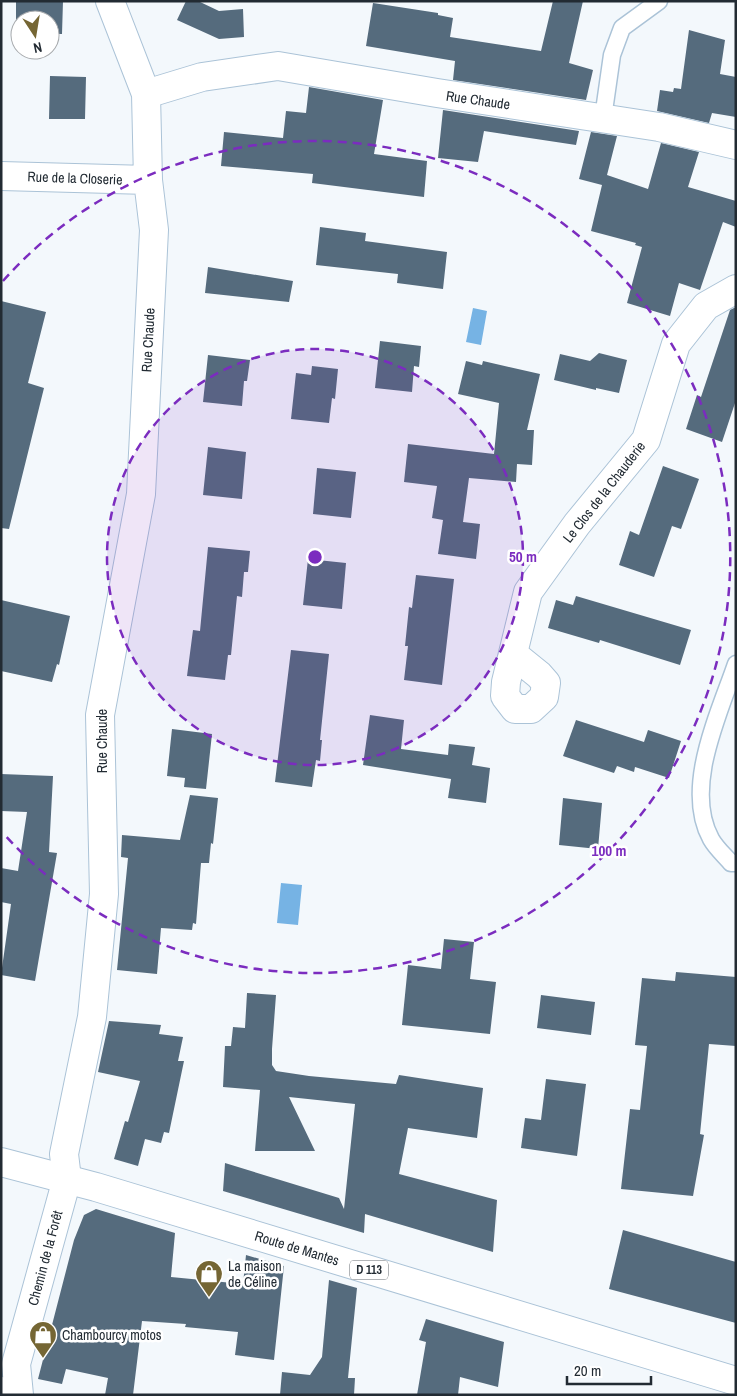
<svg xmlns="http://www.w3.org/2000/svg" width="737" height="1396" viewBox="0 0 737 1396" font-family="'Archivo Narrow',sans-serif">
<style>
.water{fill:#76b3e4}
.building{fill:#556b7d}
.lines{fill:none;stroke-linecap:round;stroke-linejoin:round}
.lane-casing{stroke:#abc3d7;stroke-width:19}
.street-casing{stroke:#abc3d7;stroke-width:30}
.primary-casing{stroke:#abc3d7;stroke-width:30}
.lane{stroke:#fff;stroke-width:16}
.street{stroke:#fff;stroke-width:28}
.primary{stroke:#fff;stroke-width:28}
.ring{fill:none;stroke:#7b2cbf;stroke-width:2.5;stroke-dasharray:9 6}
.labels{text-anchor:middle;stroke-width:5;stroke-linejoin:round;paint-order:stroke}
.shield{fill:#fff;stroke:#646b70;stroke-width:1}
.shield-label{font-size:12px;font-weight:bold;fill:#222b33}
.street-label{font-size:14px;fill:#222b33;stroke:#fff}
.poi-label{font-size:14px;fill:#222b33;stroke:#fff;text-anchor:start}
.centre{fill:#7b2cbf;stroke:#fff;stroke-width:2.5}
.ring-label{font-size:15px;text-anchor:middle;font-weight:bold;fill:#7b2cbf;stroke:#fff;stroke-width:5;stroke-linejoin:round;paint-order:stroke}
</style>
<rect width="100%" height="100%" fill="#f3f8fc"/>
<path class="water" d="M473 308 487 311 481 345 466 342Z
M281 883 302 885 298 925 277 923Z"/>
<path class="building" d="M16 1H63L62 34H50V20H20V34H16Z
M186 1H198L219 11 243 9 244 37 219 39 177 20Z
M553 1H583L569 63 593 70 586 100 453 80 455 61 366 46 373 3 438 13V15L453 18 450 37 541 51Z
M689 30 725 40 720 74 736 77V117L712 113 709 123 657 111 660 90 673 92 674 88 681 89Z
M50 76 86 77 85 119H49Z
M309 87 383 100 374 154 427 161 424 197 312 183 313 174 221 166 224 132 283 138 286 111 306 113Z
M443 110 579 131 576 145 484 131 478 162 438 158Z
M591 132 617 136 607 175 648 189 661 143 699 152 688 187 736 201V227L723 222 700 290 679 283 670 316 627 303 642 247 635 245 636 243 591 231 602 185 579 179Z
M320 227 366 233 365 241 447 252 443 289 397 283 398 274 316 265Z
M208 267 293 281 289 302 205 293Z
M1 301 46 312 28 383 44 388 9 529 1 528Z
M736 307V400L722 442 686 429 697 395 701 397 730 310Z
M380 341 421 346 419 367 414 366 412 392 375 388Z
M599 353 627 360 619 393 596 388V390L554 380 560 354 590 361Z
M208 355 250 360 247 381H244L242 406 203 402Z
M466 361 482 365 483 361 540 374 527 430H534L532 465 517 464 516 482 469 478 463 522 480 524 476 559 438 554 443 520 432 518 437 486 404 482 408 444 494 454 499 403 458 394Z
M312 366 338 369 335 399 332 398 329 423 291 419 296 373 311 375Z
M208 447 246 452 242 499 203 495Z
M663 466 699 479 681 529 672 526 654 577 619 565 630 531 639 535Z
M317 468 356 472 351 518 313 514Z
M208 547 250 551 248 572H244L242 597 237 596 231 655H228L225 680 187 676 193 630 200 631Z
M308 559 346 563 342 609 303 605Z
M416 575 454 579 442 685 404 680 408 646H405L409 607 412 608Z
M576 596 691 630 680 665 600 640 599 643 548 628 556 600 573 605Z
M1 600 70 616 59 665 57 664 52 682 1 671Z
M291 650 329 654 320 740H322L320 761 316 760 312 787 275 782Z
M370 715 404 720 401 749 448 755 449 744 475 747 472 765 490 768 486 803 448 798 451 779 363 765Z
M576 720 644 742 648 730 681 741 669 778 635 767 634 772 617 766 614 773 563 756Z
M172 729 212 734 206 789 184 787 185 778 167 776Z
M1 774 53 776 49 852 57 853 35 981 1 975 11 904 1 902V868L18 871 27 812 1 811Z
M190 795 218 798 213 844 211 843 209 863H201L196 924 193 923 192 930 161 928 157 974 117 970 128 858 121 857 122 835 180 840Z
M563 798 602 803 598 849 559 845Z
M444 939 474 942 470 979 496 982 490 1034 402 1025 408 965 441 969Z
M676 972 736 977V1046L709 1044 700 1134 704 1135 693 1196 621 1189 630 1109 640 1110 647 1046 635 1045 642 978 675 981Z
M247 993 276 995 272 1049V1065L276 1071 309 1076 396 1084 399 1075 483 1088 477 1138 408 1128 399 1174 497 1200 493 1252 365 1214 364 1233 223 1191 225 1163 339 1198 344 1209 355 1104 289 1097 315 1151H255L260 1090 223 1087 225 1046H231L233 1027 245 1028Z
M541 995 595 1002 591 1035 537 1028Z
M109 1021 161 1025 159 1034 183 1037 178 1061H184L169 1133 164 1132 161 1143 145 1139 138 1166 114 1159 125 1121 128 1122 140 1081 98 1072Z
M546 1079 586 1084 577 1156 521 1148 525 1118 541 1120Z
M96 1209 175 1233 171 1277 243 1284 246 1255 284 1266 274 1360 235 1355 238 1332 185 1327 186 1324 142 1321 133 1395H105L108 1378 66 1369 62 1384 38 1379 74 1240 84 1215Z
M623 1230 736 1262V1323L609 1289Z
M329 1280 357 1288 348 1378H355L354 1395H280L282 1372 310 1375 322 1357Z
M426 1319 504 1342 498 1387 460 1377 458 1395H417L426 1342 419 1340Z"/>
<g class="lines">
<defs>
<path id="lane" d="M603 118 612 55 622 28 659 1
M736 664C719 714 683 788 711 839 716 848 725 856 731 863H736"/>
<path id="street" d="M146 94 202 77 278 66 437 93 659 127 736 145
M1 176 148 180
M513 654 539 675 546 683 544 697 531 709H515L505 696 506 682 528 592 577 524 646 440 676 344 706 306 736 289
M19 1395 16 1364 67 1179 64 1154 92 1017 104 894 100 715 141 494 154 230 148 180 146 94 110 1"/>
<path id="primary" d="M1 1162 96 1187 736 1381
M1 1391 12 1395"/>
</defs>
<use href="#lane" class="lane-casing"/>
<use href="#street" class="street-casing"/>
<use href="#primary" class="primary-casing"/>
<use href="#lane" class="lane"/>
<use href="#street" class="street"/>
<use href="#primary" class="primary"/>
</g>
<circle cx="315" cy="557" r="208" fill="#7b2cbf" fill-opacity=".12"/>
<g class="ring">
<circle cx="315" cy="557" r="208"/>
<path d="M3 281A416 416 0 1 1 3 833"/>
</g>
<defs>
<symbol id="shop-pin" viewBox="-11 -11 22 30"><path d="M0 17L-7.5 6A9.5 9.5 0 1 1 7.5 6Z" fill="#756634" stroke="#fff"/><path d="M-5-2.5h2.3a2.7 3.5 0 0 1 5.4 0H5L5.5 6h-11ZM-1.5-2.5h3a1.5 2.3 0 0 0-3 0Z" fill="#fff"/></symbol>
</defs>
<g fill-rule="evenodd">
<use href="#shop-pin" x="193" y="1258" width="32" height="43"/>
<use href="#shop-pin" x="27" y="1319" width="32" height="43"/>
</g>
<g class="labels">
<rect class="shield" x="350" y="1260.5" width="38" height="19" rx="4"/>
<g class="shield-label">
<text x="369" y="1274">D 113</text>
</g>
<g class="street-label">
<text transform="translate(478 100) rotate(8)" y="5">Rue Chaude</text>
<text transform="translate(75 178) rotate(2)" y="5">Rue de la Closerie</text>
<text transform="translate(148 340) rotate(-87)" y="5">Rue Chaude</text>
<text transform="translate(604 492) rotate(-52)" y="5">Le Clos de la Chauderie</text>
<text transform="translate(102 741) rotate(-90)" y="5">Rue Chaude</text>
<text transform="translate(297 1248) rotate(17)" y="5">Route de Mantes</text>
<text transform="translate(45 1258) rotate(-75)" y="5">Chemin de la Forêt</text>
</g>
<g class="poi-label">
<text x="228" y="1271">La maison<tspan x="228" dy="16">de Céline</tspan></text>
<text x="62" y="1340">Chambourcy motos</text>
</g>
</g>
<circle cx="315" cy="557" r="8" class="centre"/>
<g class="ring-label">
<text x="523" y="562">50 m</text>
<text x="609" y="856">100 m</text>
</g>
<rect width="737" height="1396" fill="none" stroke="#222b33" stroke-width="5"/>
<g transform="translate(35 35) rotate(168)"><circle r="24" fill="#ffffff" stroke="#a7aaad"/>
<path d="M0-4L9 19L0 12L-9 19Z" fill="#756634"/>
<text y="-8" font-size="14" font-weight="bold" text-anchor="middle" fill="#222b33">N</text>
</g>
<path d="M567 1376v8h84v-8" fill="none" stroke="#222b33" stroke-width="2.5"/>
<text x="574" y="1376" font-size="15" fill="#222b33" stroke="#ffffff" stroke-width="4" paint-order="stroke">20 m</text>
</svg>
